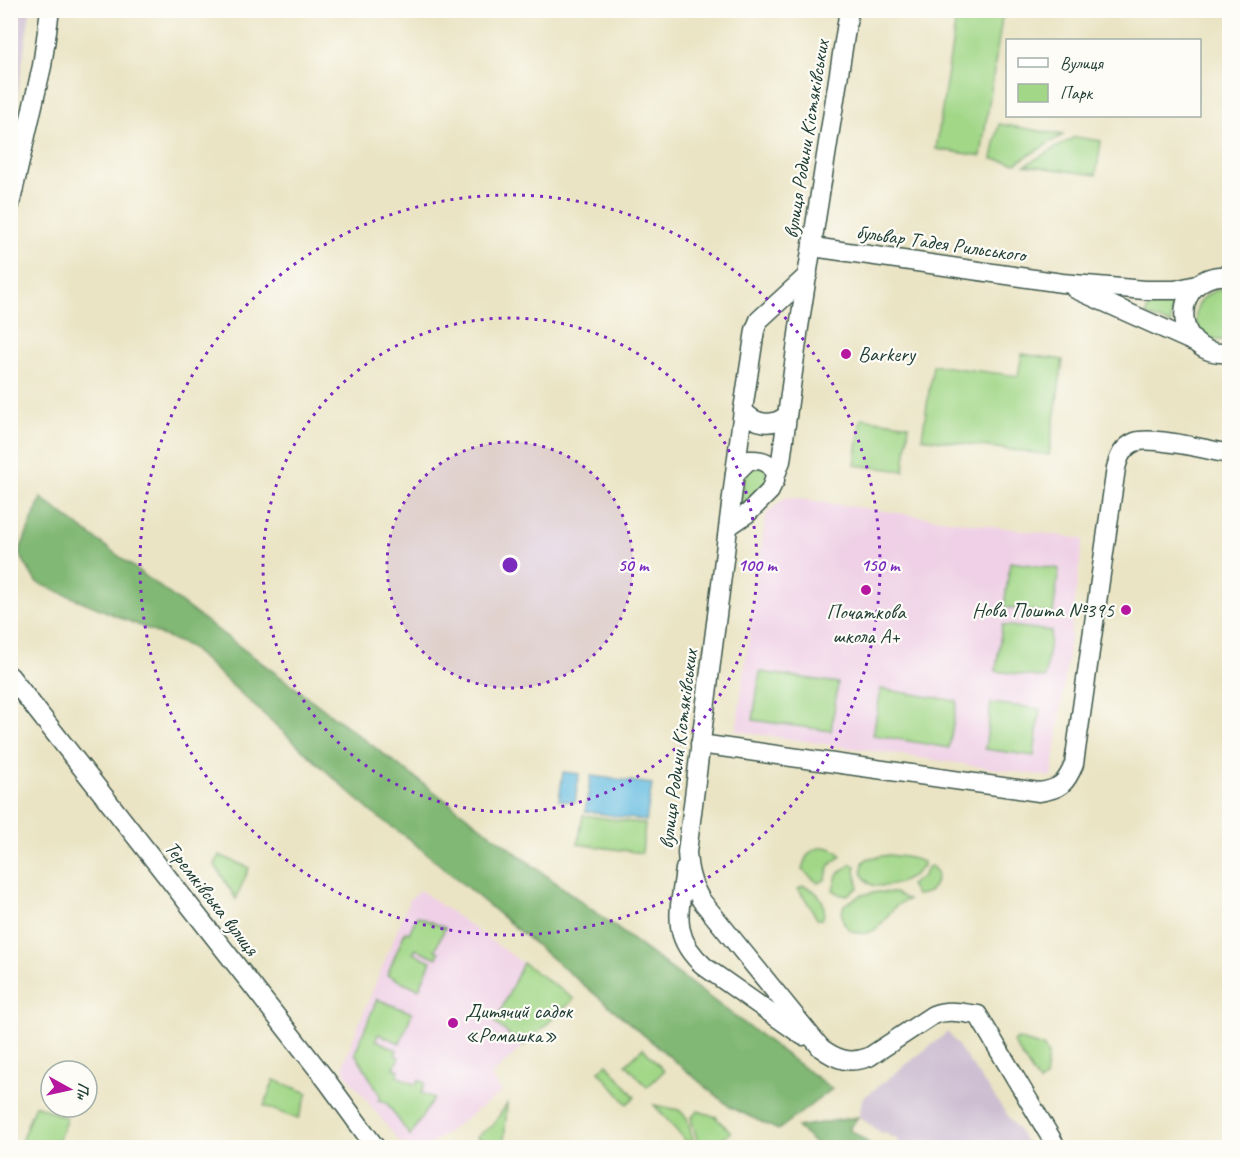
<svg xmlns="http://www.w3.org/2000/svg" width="1240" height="1158" viewBox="0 0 1240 1158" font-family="Caveat,sans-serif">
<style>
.built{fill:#efd0e6}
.industrial{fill:#cdbed2}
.green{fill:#a2d788;stroke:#608a5e;stroke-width:1.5}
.forest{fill:#81b874;stroke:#507a54;stroke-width:1.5}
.water{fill:#63bbe0;stroke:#417c8a;stroke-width:1.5}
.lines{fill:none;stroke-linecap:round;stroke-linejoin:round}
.minor-casing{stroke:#3d564a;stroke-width:21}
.minor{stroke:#fff;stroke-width:18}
.ring{fill:none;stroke:#7b2cbf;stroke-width:3;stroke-dasharray:3 6}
.poi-dot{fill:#b5179e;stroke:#fdfcf7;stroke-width:2}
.labels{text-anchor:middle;stroke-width:4.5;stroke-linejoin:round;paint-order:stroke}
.street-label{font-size:21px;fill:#1f3d34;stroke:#fdfcf7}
.poi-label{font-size:21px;fill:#1f3d34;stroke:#fdfcf7;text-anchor:start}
.centre{fill:#7b2cbf;stroke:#fdfcf7;stroke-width:3}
.ring-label{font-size:18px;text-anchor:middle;font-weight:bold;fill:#7b2cbf;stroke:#fdfcf7;stroke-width:4.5;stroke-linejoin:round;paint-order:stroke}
</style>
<rect width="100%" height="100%" fill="#fdfcf7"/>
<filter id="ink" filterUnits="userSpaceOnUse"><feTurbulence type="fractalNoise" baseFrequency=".0167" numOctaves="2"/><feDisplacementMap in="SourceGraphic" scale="12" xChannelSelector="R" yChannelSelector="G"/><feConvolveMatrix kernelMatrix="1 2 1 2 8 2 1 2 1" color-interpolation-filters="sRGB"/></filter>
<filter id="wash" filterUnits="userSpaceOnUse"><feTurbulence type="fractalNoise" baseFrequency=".008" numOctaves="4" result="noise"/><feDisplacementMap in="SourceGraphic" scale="24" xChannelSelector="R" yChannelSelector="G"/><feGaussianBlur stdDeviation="1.35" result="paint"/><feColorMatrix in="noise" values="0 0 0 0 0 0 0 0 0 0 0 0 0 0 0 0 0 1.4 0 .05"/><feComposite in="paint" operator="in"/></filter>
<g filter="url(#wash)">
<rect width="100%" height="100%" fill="#eae4c4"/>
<g class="built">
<polygon points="786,497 1083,539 1052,777 736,731 766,514"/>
<polygon points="420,890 573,999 491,1076 502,1092 427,1147 410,1147 406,1143 402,1145 344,1072 344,1061 410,899"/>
</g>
<g class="industrial">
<polygon points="11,10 30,11 11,137 10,11"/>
<polygon points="948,1032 1030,1147 903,1147 897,1143 899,1141 893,1136 891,1137 884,1132 883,1134 859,1117 862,1099"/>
</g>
<g class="green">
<polygon points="957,11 1003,11 981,156 936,149"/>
<polygon points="999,124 1063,135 1016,163 992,159"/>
<polygon points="1075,137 1101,141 1096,175 1025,165"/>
<path d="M1217,290L1229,291V340C1193,345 1182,302 1217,290Z"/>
<polygon points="1150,299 1174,301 1171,313 1171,325 1146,315"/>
<polygon points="1022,354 1063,360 1049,455 922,438 933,365 1018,376"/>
<polygon points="861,418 909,425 904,471 855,465"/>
<polygon points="765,466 768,483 738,512 746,470"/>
<polygon points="1010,562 1059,569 1053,614 1004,607"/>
<polygon points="1002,625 1051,631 1045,678 996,671"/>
<polygon points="760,672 838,683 831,731 753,720"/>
<polygon points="881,689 957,701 949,748 873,735"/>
<polygon points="991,703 1040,709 1034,756 985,749"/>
<polygon points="583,815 645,824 642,853 578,844"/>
<path d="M825,847L833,849L840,854L841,856L830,865L825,880L818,883L802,870C805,856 810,848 825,847Z"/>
<polygon points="219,855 249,868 236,899 215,865"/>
<path d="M889,855C901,856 912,857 923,862V866C910,881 892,889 872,885C863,879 859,872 864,861L869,858Z"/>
<path d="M851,864L856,866C853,874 859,880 858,888L847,895H841L833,890L837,875Z"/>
<path d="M931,866L937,872C937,886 930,895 916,895L910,885L923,876L928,867Z"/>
<path d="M803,886C818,890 829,904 822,919H817L808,903L798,889Z"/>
<path d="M878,892L895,893L908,900C892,904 888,918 877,928C868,936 850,935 844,923C841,917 842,911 844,905L861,895Z"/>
<polygon points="417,916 445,928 435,950 439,952 437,958 416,949 413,953 431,961 419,989 387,975 405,932 409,933"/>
<polygon points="523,963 574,999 523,1046 495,1023"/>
<polygon points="377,999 412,1013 400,1043 378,1034 376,1040 397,1050 395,1055 399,1057 394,1068 399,1070 397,1076 416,1085 419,1080 425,1083 421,1093 434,1098 410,1136 386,1102 378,1100 381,1097 355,1053"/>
<polygon points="1017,1039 1043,1047 1048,1054 1045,1079 1039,1083 1013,1042"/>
<polygon points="643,1048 664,1071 647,1087 626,1064"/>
<polygon points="607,1064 635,1097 627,1104 599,1071"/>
<polygon points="274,1080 308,1093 298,1119 264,1106"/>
<polygon points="507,1104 504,1143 500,1147 476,1137 493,1125"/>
<polygon points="35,1105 67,1118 56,1147 19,1147"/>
<polygon points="654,1105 679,1110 687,1118 695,1147 691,1147"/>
<polygon points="698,1111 717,1117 716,1118 731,1132 713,1147 699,1147 691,1118"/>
</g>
<g class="forest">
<polygon points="41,498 832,1089 778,1130 730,1107 409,839 371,812 190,647 36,582 19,553"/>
<polygon points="858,1117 849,1129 874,1147 819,1147 797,1127"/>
</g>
<g class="water">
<polygon points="563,772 579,774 575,802 559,800"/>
<polygon points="591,776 652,784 646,821 585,811"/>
</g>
</g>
<g filter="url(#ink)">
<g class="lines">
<defs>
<g id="minor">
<polyline points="10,205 42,66 50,10"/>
<polyline points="813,247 1062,283 1145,290 1175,290 1197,285"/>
<path d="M808,275L759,320L755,330L743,410L687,852C688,870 691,883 701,900L821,1048C837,1060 850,1064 869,1057L933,1015C948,1009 962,1013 978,1015L1057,1148"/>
<path d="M1230,276C1170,270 1168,358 1230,353"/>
<polyline points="1075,289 1196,343"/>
<path d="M743,410C755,425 773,427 787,415"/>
<path d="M735,474L749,460C765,459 775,464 775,481"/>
<polyline points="729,526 748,513 770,491 781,461 799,327 849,10"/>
<polyline points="10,676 327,1081 376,1148"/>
<path d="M700,744L1039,792C1060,789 1066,784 1074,764L1116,468C1119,456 1123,447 1135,442C1153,436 1208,450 1230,454"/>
<path d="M685,869C680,911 669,936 705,967L803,1036"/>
</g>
</defs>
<use href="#minor" class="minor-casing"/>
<use href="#minor" class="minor"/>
</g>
</g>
<circle cx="510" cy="565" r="123" fill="#7b2cbf" fill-opacity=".12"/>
<g class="ring">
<circle cx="510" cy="565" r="123"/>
<circle cx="510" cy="565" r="247"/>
<circle cx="510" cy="565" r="370"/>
</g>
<g class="poi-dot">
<circle cx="846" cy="354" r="6"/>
<circle cx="866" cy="590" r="6"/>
<circle cx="1126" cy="610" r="6"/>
<circle cx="453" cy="1023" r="6"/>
</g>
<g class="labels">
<g class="street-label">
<text transform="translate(806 139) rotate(-81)" y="7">вулиця Родини Кістяківських</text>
<text transform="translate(941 243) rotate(8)" y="7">бульвар Тадея Рильського</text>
<text transform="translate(678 749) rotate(-83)" y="7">вулиця Родини Кістяківських</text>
<text transform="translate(212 898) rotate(52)" y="7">Теремківська вулиця</text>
</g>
<g class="poi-label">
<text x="858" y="361">Barkery</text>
<text x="1114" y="617" text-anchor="end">Нова Пошта №395</text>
<text x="866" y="619" text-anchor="middle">Початкова<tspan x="866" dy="24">школа А+</tspan></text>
<text x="465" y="1018">Дитячий садок<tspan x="465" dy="24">«Ромашка»</tspan></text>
</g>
</g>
<circle cx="510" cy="565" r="9" class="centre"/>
<g class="ring-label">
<text x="633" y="571">50 m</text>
<text x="757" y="571">100 m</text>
<text x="880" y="571">150 m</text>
</g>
<rect width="1240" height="1158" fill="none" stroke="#fdfcf7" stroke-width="36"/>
<rect x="1006" y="39" width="195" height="78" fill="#fdfcf7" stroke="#a4b0a9" stroke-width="1.5"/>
<rect x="1018" y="58" width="30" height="9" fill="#ffffff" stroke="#a4b0a9" stroke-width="1.5"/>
<text x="1060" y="69" font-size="18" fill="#1f3d34">Вулиця</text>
<rect x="1018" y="84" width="30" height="18" fill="#a2d788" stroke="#a4b0a9" stroke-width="1.5"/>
<text x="1060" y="99" font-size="18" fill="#1f3d34">Парк</text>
<g transform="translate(69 1089) rotate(98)"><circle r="28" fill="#fdfcf7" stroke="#a4b0a9" stroke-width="1.5"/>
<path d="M0-4.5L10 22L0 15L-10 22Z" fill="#b5179e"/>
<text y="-9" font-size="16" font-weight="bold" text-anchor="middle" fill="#1f3d34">Пн</text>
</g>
</svg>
